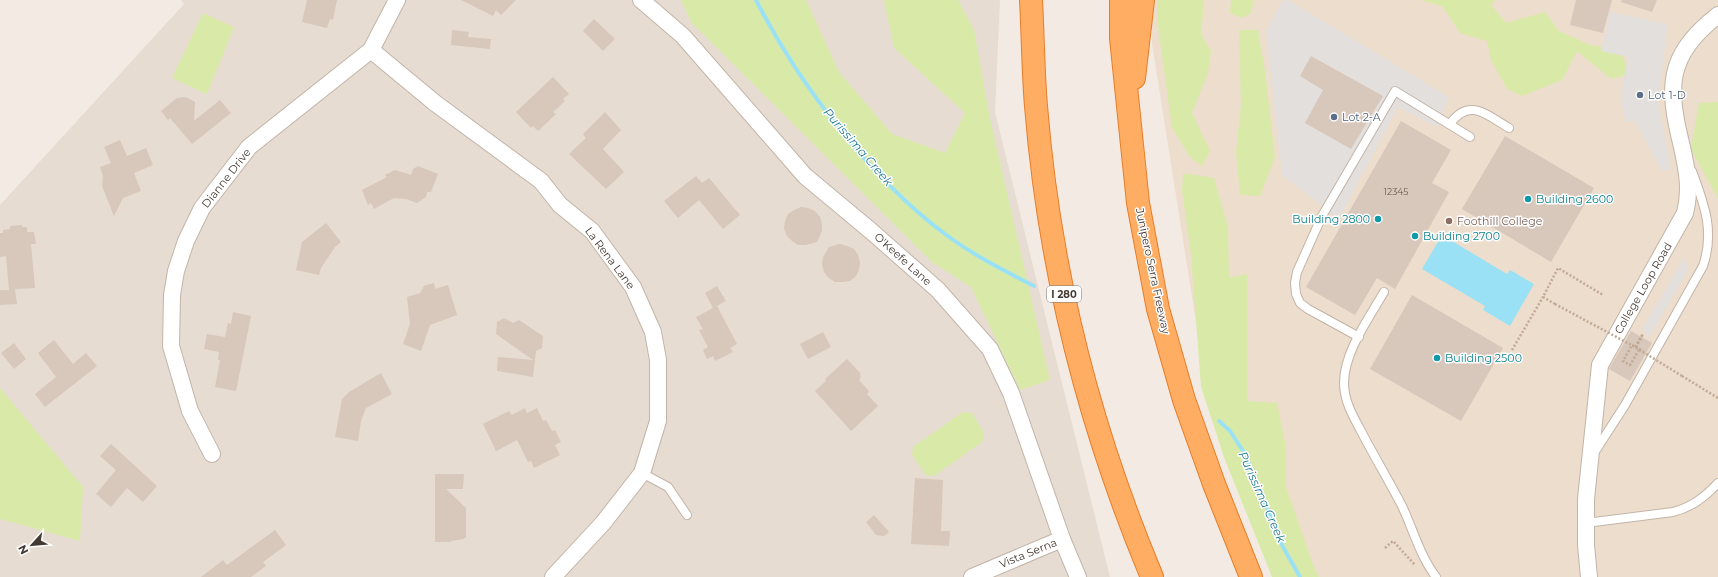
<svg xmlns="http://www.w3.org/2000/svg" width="1718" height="577" viewBox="0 0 1718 577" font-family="Montserrat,sans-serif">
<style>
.residential{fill:#e7dcd1}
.education{fill:#edddcc}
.green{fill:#d9eaa8}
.parking{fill:#e3dfdc}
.water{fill:#9ae1f5}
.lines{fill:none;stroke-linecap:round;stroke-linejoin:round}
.stream{stroke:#9ae1f5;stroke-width:4}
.building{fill:#d8c7bb}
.lane-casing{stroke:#c2b4a8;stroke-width:10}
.street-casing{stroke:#c2b4a8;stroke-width:18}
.highway-casing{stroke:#e77d29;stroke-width:24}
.path{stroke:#c1a995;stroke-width:2.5;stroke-dasharray:2 2;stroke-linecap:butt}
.lane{stroke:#fff;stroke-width:8}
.street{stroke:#fff;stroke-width:16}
.highway{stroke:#ffad62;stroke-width:22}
.path-bridge{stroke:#c1a995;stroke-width:2.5;stroke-dasharray:2 2;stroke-linecap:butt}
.service-dot{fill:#5c6f8a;stroke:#fff;stroke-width:1.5}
.culture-dot{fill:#0f9aa8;stroke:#fff;stroke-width:1.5}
.education-dot{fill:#8d6e63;stroke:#fff;stroke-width:1.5}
.labels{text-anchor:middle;stroke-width:3;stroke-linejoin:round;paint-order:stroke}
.number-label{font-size:9px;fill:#6a5d55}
.shield{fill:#fff;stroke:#7d7570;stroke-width:1}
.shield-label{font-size:10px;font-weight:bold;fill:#453a33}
.service-label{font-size:11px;fill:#4e5e75;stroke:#fff;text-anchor:start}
.street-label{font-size:11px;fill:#453a33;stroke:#fff}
.culture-label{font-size:11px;fill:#0d838f;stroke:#fff;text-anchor:start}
.education-label{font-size:11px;fill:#785e54;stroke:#fff;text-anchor:start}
.water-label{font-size:12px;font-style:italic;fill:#227b96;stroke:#fff}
</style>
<rect width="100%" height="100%" fill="#f3ebe3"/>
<polygon class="residential" points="181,0 1000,0 995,112 1110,577 0,577 0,205 184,4"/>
<polygon class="education" points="1152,0 1718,0 1718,577 1279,577 1208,398 1152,44"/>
<g class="green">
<polygon points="681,0 806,0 839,72 892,134 945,153 965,113 894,48 884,0 958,0 974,30 990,119 1050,380 1020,390 971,287 932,262 691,22"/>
<polygon points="1158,0 1204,0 1201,35 1211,51 1208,73 1192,113 1210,151 1202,166 1190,157 1172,128 1157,19"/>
<polygon points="1231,0 1254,0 1251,13 1242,18 1230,13"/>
<polygon points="1420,0 1495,0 1491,5 1506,23 1545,12 1559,31 1590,45 1620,49 1630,74 1611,79 1577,51 1562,80 1522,96 1507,89 1491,60 1487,41 1460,33 1442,6"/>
<polygon points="203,13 234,27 207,94 172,78"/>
<polygon points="1239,30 1258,30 1265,71 1275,157 1260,196 1240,195 1236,152 1241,105"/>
<polygon points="1718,102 1718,199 1691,149 1699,103"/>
<polygon points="1183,173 1214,178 1228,227 1229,278 1247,274 1247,401 1277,403 1285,442 1286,487 1315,570 1319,577 1272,577 1225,460 1201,387 1191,254 1182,191"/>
<polygon points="0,388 83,487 80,541 0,519"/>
<polygon points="963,412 972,413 984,433 982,442 934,476 926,475 912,455 913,447"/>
</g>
<g class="parking">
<polygon points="1283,0 1288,0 1449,97 1437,127 1398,107 1339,219 1282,175 1266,31"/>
<polygon points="1610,12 1668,24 1658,101 1671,169 1662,171 1635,121 1626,122 1622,106 1622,90 1628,57 1601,51"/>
<polygon points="1684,257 1688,270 1649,337 1645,335 1646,332 1642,330"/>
</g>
<polygon class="water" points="1442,235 1507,274 1510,270 1534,284 1510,326 1483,310 1485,306 1422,269"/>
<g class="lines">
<g class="stream">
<path d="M756,0C798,83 871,179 945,234C973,255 1003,270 1034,286"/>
<polyline points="1219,421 1230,431 1245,454 1283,547 1300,577"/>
</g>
</g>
<g class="building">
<polygon points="307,0 337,0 333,20 330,19 327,28 302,22"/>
<polygon points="461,0 516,0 501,15 496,10 493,16"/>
<polygon points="1576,0 1612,0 1603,33 1570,25"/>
<polygon points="1622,0 1657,0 1652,12 1621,2"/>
<polygon points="594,19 615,39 603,51 583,31"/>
<polygon points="452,30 469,32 468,37 491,39 490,49 451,45"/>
<polygon points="1311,56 1383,96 1351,149 1305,123 1323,90 1300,76"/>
<polygon points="553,77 569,94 563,99 565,101 553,112 556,114 538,131 533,126 531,128 516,112"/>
<polygon points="186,97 195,102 194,121 220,100 231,113 192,144 170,118 168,120 161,111 177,98"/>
<polygon points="605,112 621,130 603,149 624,172 606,189 569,154 586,138 583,134"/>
<polygon points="1401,121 1451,150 1432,183 1449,192 1395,289 1377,278 1355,315 1306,287"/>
<polygon points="1505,136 1594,188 1551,262 1462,209"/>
<polygon points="120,140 127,156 146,148 153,165 134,173 141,191 123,198 114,216 102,186 103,176 100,167 111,163 104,147"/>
<polygon points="418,166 438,174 431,192 427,192 426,197 417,203 406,199 394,198 374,209 371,203 368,205 362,190 387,177 385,175 395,170 411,175 413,169"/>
<polygon points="696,176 702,183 709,178 740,215 723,229 699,200 678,218 664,201"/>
<polygon points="801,207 808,208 815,211 820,217 822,224 822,231 817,242 806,245 798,245 792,241 787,236 784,229 785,221 788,214 794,210"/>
<polygon points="326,223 341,242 335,247 321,268 319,275 296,270 302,242"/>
<polygon points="22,225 22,227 27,227 27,232 34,232 36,244 31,244 35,288 15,289 17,304 0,305 0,290 9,290 6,256 0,257 0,233 3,233 3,230 10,229 10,226"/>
<polygon points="840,244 847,246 854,249 858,255 860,262 859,270 856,276 850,281 843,282 835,282 829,278 824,272 822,265 823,257 829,247"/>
<polygon points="434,283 435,289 448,285 457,315 430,325 421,351 403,344 410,324 407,297 420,293 424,286"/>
<polygon points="717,286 726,301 713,308 705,293"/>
<polygon points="1412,295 1503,348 1461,421 1370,369"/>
<polygon points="717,306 737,344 730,348 733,352 715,361 713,356 707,359 703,350 708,347 699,330 703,329 696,317"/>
<polygon points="233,312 251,316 236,391 215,387 220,360 218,360 219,352 204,349 207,334 225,337 228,323 231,324"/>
<polygon points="504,318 513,323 519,320 543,336 542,348 536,351 533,377 497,371 498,357 533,360 496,334 497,322"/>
<polygon points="1631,331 1652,343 1630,381 1609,369"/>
<polygon points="823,332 831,347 808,359 800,344"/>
<polygon points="54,340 73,364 86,353 97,366 45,407 35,394 56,377 38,353"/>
<polygon points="14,343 26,359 14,369 1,353"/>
<polygon points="847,359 861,374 860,375 861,377 859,380 869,391 867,394 878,406 851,431 815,391 826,381 825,379"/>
<polygon points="381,373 392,394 366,408 361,421 358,441 335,437 342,399 349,392"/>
<polygon points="525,408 527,413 537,408 543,421 546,420 552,431 555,430 561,442 555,445 560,455 534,468 531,461 528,462 517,440 496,451 483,424 509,411 512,415"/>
<polygon points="111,444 157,486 143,502 127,488 111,507 96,494 116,470 100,456"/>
<polygon points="435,474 464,474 463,489 446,489 466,508 466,538 464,538 464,539 451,541 451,542 435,542"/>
<polygon points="915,478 943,480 941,531 950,531 949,546 911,544"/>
<polygon points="874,515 889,532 884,536 876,535 866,522"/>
<polygon points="275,530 286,545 263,562 266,566 251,577 201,577 223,560 227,565"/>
</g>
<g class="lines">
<defs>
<g id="lane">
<path d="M1450,124C1469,97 1487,115 1509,128"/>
<path d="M1384,292C1369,318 1344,352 1344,383C1344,401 1353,416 1361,431C1374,456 1389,481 1402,506C1413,529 1420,556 1436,577"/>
<polyline points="1359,337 1308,309 1300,303 1296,294 1295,283 1297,272 1322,216 1395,91 1470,137"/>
<path d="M1594,453L1625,405L1703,266C1715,231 1704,204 1692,171"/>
<polyline points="642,473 668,487 687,515"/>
<path d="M1586,523L1673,512C1692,507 1705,497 1718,483"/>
</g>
<g id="street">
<polyline points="641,0 683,36 805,176 871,231 938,290 990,349 1011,393 1062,539 1078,577"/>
<polyline points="371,50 435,103 541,181 560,205 592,231 633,287 653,332 658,360 658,421 642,473 603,523 553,577"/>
<polyline points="212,454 190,411 171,346 172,295 176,271 186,241 202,208 249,147 371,50 397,0"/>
<polyline points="972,577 1062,539"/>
<path d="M1589,577L1586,545V499L1600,365L1685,213C1691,190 1687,170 1682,147C1667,87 1666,56 1718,15"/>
</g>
<g id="highway">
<path d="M1031,0C1033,35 1033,71 1036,106C1049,268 1089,427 1152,577"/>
<polyline points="1121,0 1121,38 1138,203 1158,309 1184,400 1214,484 1251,577"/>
<polyline points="1134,78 1143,0"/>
</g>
</defs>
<use href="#lane" class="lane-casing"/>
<use href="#street" class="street-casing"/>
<use href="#highway" class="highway-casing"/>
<g class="path">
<polyline points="1555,304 1543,297 1558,268 1603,295"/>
<polyline points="1636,347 1643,334"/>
<polyline points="1512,350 1543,297"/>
<polyline points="1639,350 1630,365 1623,361 1632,345 1643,351"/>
<polyline points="1682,376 1718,398"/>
<polyline points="1385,548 1393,541 1415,565"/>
</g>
<use href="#lane" class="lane"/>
<use href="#street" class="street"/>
<use href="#highway" class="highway"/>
<g class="path-bridge">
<polyline points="1555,304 1635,347 1682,376"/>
<polyline points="1635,347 1643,334"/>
</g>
</g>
<g class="service-dot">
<circle cx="1640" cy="95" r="4"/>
<circle cx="1334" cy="117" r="4"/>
</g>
<g class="culture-dot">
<circle cx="1528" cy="199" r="4"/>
<circle cx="1378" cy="219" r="4"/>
<circle cx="1415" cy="236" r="4"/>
<circle cx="1437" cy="358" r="4"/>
</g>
<circle class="education-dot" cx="1449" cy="221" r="4"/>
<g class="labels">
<g class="number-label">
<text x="1396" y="195">12345</text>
</g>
<rect class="shield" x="1047" y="286" width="34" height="16" rx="3"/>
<g class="shield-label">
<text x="1064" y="298">I 280</text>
</g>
<g class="service-label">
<text x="1648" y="99">Lot 1-D</text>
<text x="1342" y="121">Lot 2-A</text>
</g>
<g class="street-label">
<text transform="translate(226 178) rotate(-52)" y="4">Dianne Drive</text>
<text transform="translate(610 258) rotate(53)" y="4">La Rena Lane</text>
<text transform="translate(903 259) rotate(42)" y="4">O'Keefe Lane</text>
<text transform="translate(1153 271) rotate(78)" y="4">Junipero Serra Freeway</text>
<text transform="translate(1643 288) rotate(-60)" y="4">College Loop Road</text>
<text transform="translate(1028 553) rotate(-22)" y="4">Vista Serna</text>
</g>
<g class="culture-label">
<text x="1536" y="203">Building 2600</text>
<text x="1370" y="223" text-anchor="end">Building 2800</text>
<text x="1423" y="240">Building 2700</text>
<text x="1445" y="362">Building 2500</text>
</g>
<g class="education-label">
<text x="1457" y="225">Foothill College</text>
</g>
<g class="water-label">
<text transform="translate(858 147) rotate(49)" y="4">Purissima Creek</text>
<text transform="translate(1262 497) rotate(66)" y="4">Purissima Creek</text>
</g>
</g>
<g transform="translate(32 545) rotate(243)" stroke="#ffffff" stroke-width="3" paint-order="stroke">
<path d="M0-3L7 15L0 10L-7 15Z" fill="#453a33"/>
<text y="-6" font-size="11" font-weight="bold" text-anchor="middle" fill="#453a33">N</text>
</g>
</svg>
